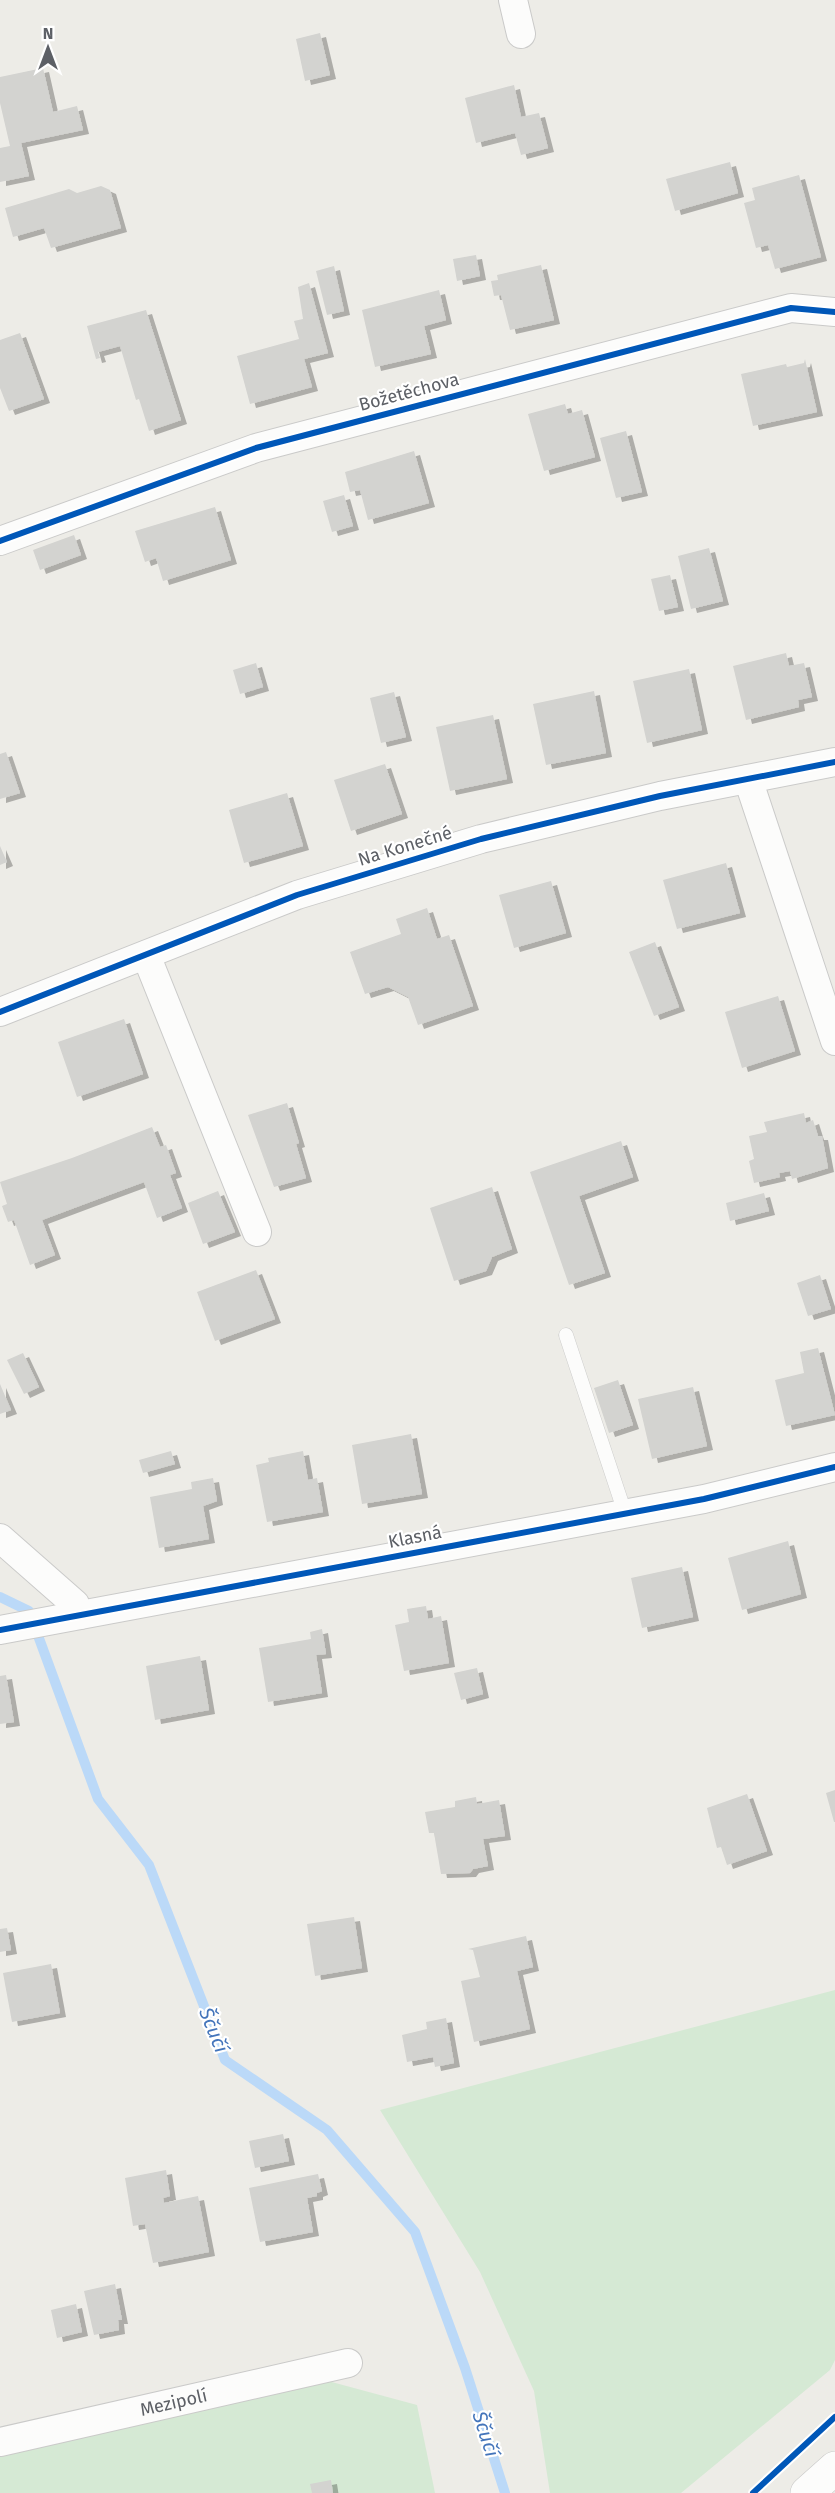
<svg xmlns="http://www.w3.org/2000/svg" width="835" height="2493" viewBox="0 0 835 2493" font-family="'Fira Sans',sans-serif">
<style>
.green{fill:#d5e9d4}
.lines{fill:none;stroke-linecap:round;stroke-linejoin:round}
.stream{stroke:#bbd9f8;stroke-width:10}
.building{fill:#d3d3d0;filter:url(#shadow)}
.service-casing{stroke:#cacac9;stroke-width:15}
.minor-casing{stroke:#cacac9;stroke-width:30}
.secondary-casing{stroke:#c9c9c8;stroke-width:34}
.service{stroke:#fcfcfb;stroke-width:14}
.minor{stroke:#fcfcfb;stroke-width:28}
.secondary{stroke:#fcfcfb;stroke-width:33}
.cycleway-casing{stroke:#fff;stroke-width:10}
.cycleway{stroke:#0057b8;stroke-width:6}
.labels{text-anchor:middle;stroke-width:4.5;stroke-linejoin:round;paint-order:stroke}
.street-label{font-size:18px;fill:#5d6066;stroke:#fff}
.water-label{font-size:20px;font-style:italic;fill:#4475bb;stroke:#fff}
</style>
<defs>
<filter id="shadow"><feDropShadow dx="6" dy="4" stdDeviation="0" flood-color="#0004"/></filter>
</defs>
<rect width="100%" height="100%" fill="#edece7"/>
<g class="green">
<polygon points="835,1990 835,2360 830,2370 681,2493 550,2493 534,2391 480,2272 380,2110"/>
<polygon points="328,2381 417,2405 435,2493 0,2493 0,2455"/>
</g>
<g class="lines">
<polyline class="stream" points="0,1597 29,1611 98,1799 149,1865 225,2060 327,2130 415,2232 465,2368 505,2493"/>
</g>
<g class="building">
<polygon points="320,33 330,75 305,81 296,39"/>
<polygon points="43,68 53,112 77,106 83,130 21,143 29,176 0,182 0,148 10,146 0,103 0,77"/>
<polygon points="514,85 521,117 539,113 548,148 521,155 515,133 476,143 465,98"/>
<polygon points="730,162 738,193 675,211 666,179"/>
<polygon points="799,175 821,257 775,269 768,245 756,248 744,203 755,200 752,188"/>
<polygon points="101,186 110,190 121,228 51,248 44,228 13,237 5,208 69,189 77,193"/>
<polygon points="476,255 480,276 457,281 453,259"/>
<polygon points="541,265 554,320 510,330 501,295 494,296 491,281 498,280 497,275"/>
<polygon points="334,266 344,311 327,315 316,271"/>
<polygon points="309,283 328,353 304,359 312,387 250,404 237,356 299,339 294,321 303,319 298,287"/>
<polygon points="439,290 446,320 424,326 431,354 375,367 362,310"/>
<polygon points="146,310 181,420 149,431 139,399 136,400 120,346 98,352 100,358 96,359 87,326"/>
<polygon points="20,333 44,399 9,411 0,388 0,340"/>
<polygon points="805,359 817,412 753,426 741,374 786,364 787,367 804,363"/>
<polygon points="565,404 568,414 582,410 595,457 544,471 528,414"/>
<polygon points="626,431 642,492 616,498 600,438"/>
<polygon points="414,451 429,503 368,520 360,490 350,492 345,472"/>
<polygon points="344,495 353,526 332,532 323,501"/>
<polygon points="215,507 231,560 163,581 156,558 145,562 135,531"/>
<polygon points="74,535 81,555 40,570 33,550"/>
<polygon points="709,548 723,601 691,609 678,556"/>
<polygon points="670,575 678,607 659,611 651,579"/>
<polygon points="786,653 789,666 804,663 812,697 798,700 799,707 746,720 733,666"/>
<polygon points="256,663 263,687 240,694 233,670"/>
<polygon points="689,669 702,730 647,743 633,681"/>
<polygon points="594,691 606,753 546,765 533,704"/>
<polygon points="394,692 406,737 381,743 370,698"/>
<polygon points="493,715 507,779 450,791 436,727"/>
<polygon points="6,752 20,793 0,799 0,754"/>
<polygon points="385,764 402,814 351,831 334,780"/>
<polygon points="287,793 303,846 244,863 229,810"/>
<polygon points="0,846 7,862 0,865"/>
<polygon points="726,863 740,913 677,929 663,880"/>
<polygon points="551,881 566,933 514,948 499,895"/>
<polygon points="427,908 437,939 449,935 473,1006 418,1025 408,997 388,987 365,994 350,952 401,934 396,919"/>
<polygon points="655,942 679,1007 654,1016 629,952"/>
<polygon points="778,996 795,1051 742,1068 725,1012"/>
<polygon points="124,1019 143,1074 77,1097 58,1042"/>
<polygon points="287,1103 299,1143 296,1144 306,1178 274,1187 248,1115"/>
<polygon points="804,1113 806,1123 813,1120 818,1136 822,1136 828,1168 792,1179 790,1171 779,1173 780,1177 754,1183 749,1161 754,1159 749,1136 767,1132 764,1122"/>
<polygon points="152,1127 160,1147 166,1145 176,1173 170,1175 182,1208 157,1218 144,1182 90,1202 42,1220 55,1255 30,1265 14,1220 8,1222 2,1206 7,1204 0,1182 72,1158"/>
<polygon points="621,1141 633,1177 579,1196 605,1273 569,1285 530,1172"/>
<polygon points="492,1187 512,1249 492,1257 486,1271 454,1281 430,1208"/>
<polygon points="218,1191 235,1232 203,1244 188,1203"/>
<polygon points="764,1193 769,1211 730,1221 726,1203"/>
<polygon points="256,1270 275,1319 215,1341 197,1292"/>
<polygon points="820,1275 831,1309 808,1316 797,1283"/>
<polygon points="818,1348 835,1415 786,1426 775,1380 804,1373 800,1352"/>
<polygon points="23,1353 39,1387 24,1394 7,1360"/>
<polygon points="618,1380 633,1425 609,1433 594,1388"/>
<polygon points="0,1384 11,1410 0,1414"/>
<polygon points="693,1387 707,1446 652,1459 638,1399"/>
<polygon points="411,1434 422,1494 362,1504 352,1445"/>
<polygon points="171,1451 175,1464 143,1473 139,1460"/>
<polygon points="303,1451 308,1480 317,1478 323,1512 267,1522 256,1465 269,1462 268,1458"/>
<polygon points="213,1478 217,1501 203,1506 209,1539 159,1548 150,1497 192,1489 191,1482"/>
<polygon points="788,1541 801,1594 742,1610 728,1558"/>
<polygon points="682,1567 693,1617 642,1628 631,1578"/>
<polygon points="426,1606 428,1619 441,1616 449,1663 404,1671 395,1625 409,1622 407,1609"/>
<polygon points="322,1629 326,1654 316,1655 322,1693 268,1702 259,1648 311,1639 310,1632"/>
<polygon points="200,1656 209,1710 155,1720 146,1666"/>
<polygon points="477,1668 483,1694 461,1700 454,1673"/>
<polygon points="6,1675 14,1722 0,1724 0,1676"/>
<polygon points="835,1790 835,1822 834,1822 826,1793"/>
<polygon points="747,1794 767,1851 727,1865 721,1847 717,1848 707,1808"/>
<polygon points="476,1797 477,1804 499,1800 505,1836 483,1839 488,1866 473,1869 470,1873 441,1874 434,1833 429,1833 425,1812 455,1807 455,1801"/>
<polygon points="354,1917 362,1968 315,1976 307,1924"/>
<polygon points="7,1928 11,1950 0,1952 0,1929"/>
<polygon points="526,1936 533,1967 517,1971 530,2029 474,2042 461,1981 480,1977 473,1950 468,1949"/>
<polygon points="51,1964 60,2013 12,2022 3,1973"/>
<polygon points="446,2018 454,2063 435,2067 433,2057 407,2062 402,2035 427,2029 426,2022"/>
<polygon points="283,2134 289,2161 255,2168 249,2141"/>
<polygon points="166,2170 170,2196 163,2198 164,2203 198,2196 209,2252 153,2263 145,2224 133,2226 125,2178"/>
<polygon points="318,2174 322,2191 317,2193 317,2196 307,2198 313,2232 260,2242 249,2188"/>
<polygon points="115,2284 122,2320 118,2320 119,2330 94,2335 84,2291"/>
<polygon points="76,2304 82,2332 57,2338 51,2310"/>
<polygon points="331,2480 333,2493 312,2493 310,2484"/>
</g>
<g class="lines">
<defs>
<polyline id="service" points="566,1335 625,1513"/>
<g id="minor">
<polyline points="513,0 521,34"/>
<polyline points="0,541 256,448 791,308 835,312"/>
<polyline points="748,779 835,1041"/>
<polyline points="146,955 257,1232"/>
<polyline points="0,1012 297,895 481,839 660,796 835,762"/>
<polyline points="0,1538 75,1604 80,1615"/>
<polyline points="0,1630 704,1499 835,1467"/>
<path id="s1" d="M0,2442L348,2363"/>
</g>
<polyline id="secondary" points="807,2493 835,2468"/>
</defs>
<use href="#service" class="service-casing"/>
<use href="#minor" class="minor-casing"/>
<use href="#secondary" class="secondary-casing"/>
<use href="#service" class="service"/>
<use href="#minor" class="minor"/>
<use href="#secondary" class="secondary"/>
<defs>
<g id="cycleway">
<polyline points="0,541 256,448 791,308 835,312"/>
<polyline points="0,1012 297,895 481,839 660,796 835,762"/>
<polyline points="0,1630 704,1499 835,1467"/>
<polyline points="753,2493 835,2417"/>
</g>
</defs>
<use href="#cycleway" class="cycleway-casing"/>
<use href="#cycleway" class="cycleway"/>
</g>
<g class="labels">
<g class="street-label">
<text transform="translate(409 392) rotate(-15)" y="6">Božetěchova</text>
<text transform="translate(405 846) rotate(-17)" y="6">Na Konečné</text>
<text transform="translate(415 1537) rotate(-11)" y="6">Klasná</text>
<text dy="6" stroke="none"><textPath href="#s1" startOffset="178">Mezipolí</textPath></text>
</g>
<g class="water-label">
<text transform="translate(214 2030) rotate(68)" y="7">Ščučí</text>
<text transform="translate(486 2434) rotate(72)" y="7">Ščučí</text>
</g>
</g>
<g transform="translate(48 48)" stroke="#ffffff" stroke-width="4.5" paint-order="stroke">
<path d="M0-4.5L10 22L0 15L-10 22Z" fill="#5d6066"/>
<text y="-9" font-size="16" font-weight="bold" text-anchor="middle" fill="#5d6066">N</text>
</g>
</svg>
